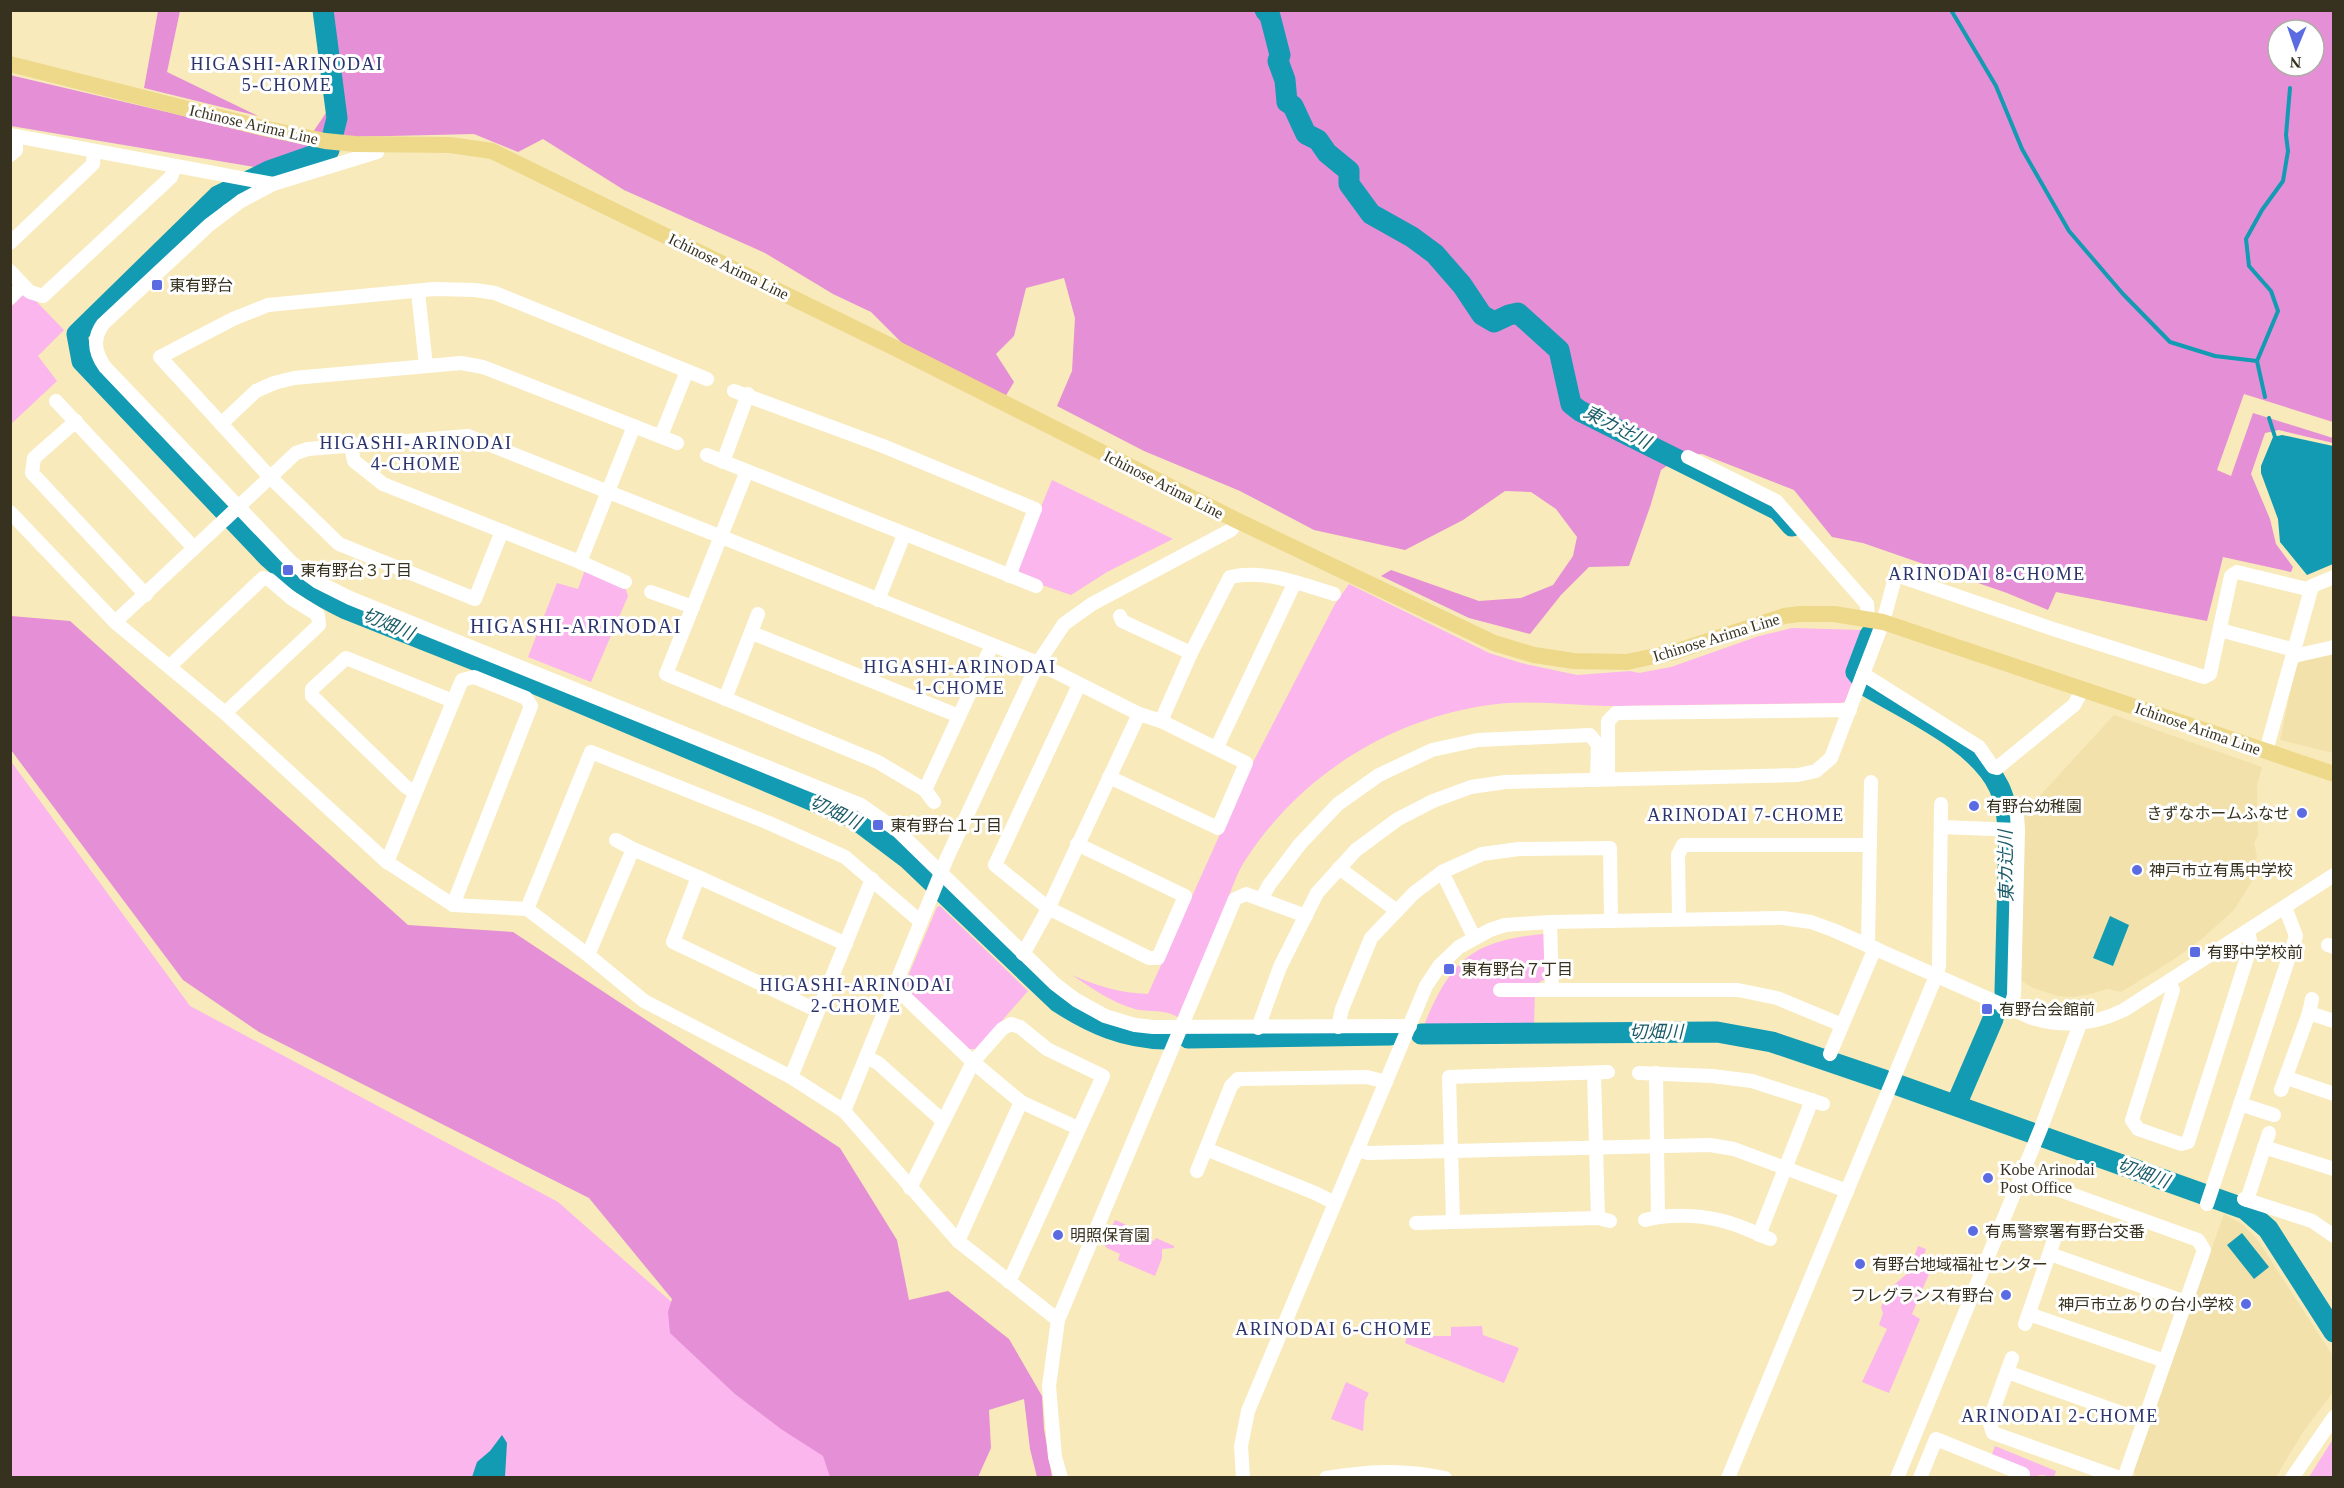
<svg xmlns="http://www.w3.org/2000/svg" width="2344" height="1488" viewBox="0 0 2344 1488" font-family="'Times New Roman','Noto Sans JP',serif">
<style>
.built{fill:#f2e1ab}
.green{fill:#fab6ed}
.forest{fill:#e48fd6;fill-rule:evenodd}
.water{fill:#129bb2}
.lines{fill:none;stroke-linecap:round;stroke-linejoin:round}
.stream{stroke:#129bb2;stroke-width:4}
.river{stroke:#129bb2;stroke-width:21}
.minor{stroke:#fff;stroke-width:14}
.major{stroke:#eed98b;stroke-width:16}
.poi-dot{fill:#5b6ce3;stroke:#fff;stroke-width:2}
.labels{text-anchor:middle;stroke-width:6;stroke-linejoin:round;paint-order:stroke}
.street-label{font-size:16px;fill:#37321f;stroke:#fff}
.poi-label{font-size:16px;fill:#37321f;stroke:#fff;text-anchor:start}
.neighbourhood-label{font-size:18px;letter-spacing:1.5px;fill:#2a336d;stroke:#fff}
.water-label{font-size:18px;font-style:italic;fill:#195a67;stroke:#fff}
.quarter-label{font-size:20px;letter-spacing:1.5px;fill:#2a336d;stroke:#fff}
</style>
<rect width="100%" height="100%" fill="#f8eabb"/>
<g class="built">
<polygon points="2333,653 2333,753 2280,740 2296,665 2302,660"/>
<polygon points="2114,715 2262,767 2257,785 2258,835 2254,843 2257,856 2251,883 2234,910 2203,938 2173,960 2121,992 2107,989 2091,994 2073,997 2058,996 2033,988 2020,980 2022,815"/>
<polygon points="2224,1214 2242,1224 2257,1239 2333,1356 2333,1392 2303,1432 2276,1477 2136,1477 2133,1469"/>
</g>
<g class="green">
<polygon points="21,296 32,297 64,330 38,356 57,381 11,424 11,307"/>
<polygon points="1052,480 1173,539 1107,572 1071,595 1022,578 1017,566"/>
<polygon points="585,570 624,584 628,596 591,682 528,657 557,583 578,589"/>
<path d="M1349,584L1489,653L1521,663L1577,675L1630,671L1639,673L1671,667L1759,636L1792,628L1861,630L1871,633L1845,702L1840,703C1766,704 1692,705 1618,706C1573,706 1526,698 1482,706C1385,722 1300,777 1246,859C1235,875 1230,896 1222,913C1208,948 1194,983 1180,1019C1167,1008 1150,1013 1135,1009C1112,1003 1092,988 1072,975C1097,986 1120,993 1148,994L1248,772L1335,604Z"/>
<polygon points="10,760 190,1006 558,1202 835,1446 844,1477 11,1477"/>
<polygon points="940,906 1028,991 977,1049 967,1049 910,995 906,981 937,907"/>
<path d="M1544,934L1545,979L1535,985L1534,1029L1422,1030C1450,963 1468,941 1544,934Z"/>
<polygon points="1115,1220 1152,1236 1151,1240 1154,1241 1156,1238 1174,1246 1174,1248 1162,1249 1162,1258 1155,1276 1118,1260 1120,1254 1107,1248 1104,1244"/>
<polygon points="1918,1246 1926,1249 1923,1258 1934,1262 1912,1314 1920,1319 1889,1393 1862,1382 1887,1329 1879,1325 1883,1313 1881,1307 1888,1290 1909,1272"/>
<polygon points="1482,1326 1483,1335 1519,1348 1504,1383 1405,1343 1407,1336 1451,1336 1451,1327"/>
<polygon points="1346,1382 1369,1393 1365,1401 1363,1431 1331,1419"/>
<polygon points="2333,1439 2333,1477 2309,1477"/>
<polygon points="1995,1446 2056,1471 2054,1477 2042,1475 2030,1477 2028,1471 1991,1457"/>
</g>
<g class="forest">
<polygon points="158,11 180,11 167,72 258,116 144,88"/>
<path d="M321,11H2333V422L2244,394L2217,470L2231,476L2253,413L2333,438V443L2279,430L2265,433L2251,474L2270,519L2276,544L2293,567L2291,572L2223,557L2207,621L2056,592L2048,610L2007,593L1863,543L1832,537L1794,490L1702,454L1682,455L1661,470L1650,507L1629,566L1589,567L1561,595L1530,634L1469,618L1381,576L1391,570L1479,601L1521,598L1553,585L1573,556L1577,537L1556,509L1531,492L1505,491L1463,520L1405,550L1314,530L1240,491L1144,451L1057,406L1072,371L1075,318L1064,278L1026,288L1014,336L996,354L1014,382L1005,397L902,343L871,312L833,294L765,253L624,190L543,139L518,152L474,134L348,137L313,132L328,110ZM2278,30H2314V66H2278Z"/>
<polygon points="10,75 324,149 261,168 11,126"/>
<polygon points="11,616 70,621 408,925 513,932 840,1148 897,1240 909,1300 948,1291 1009,1339 1042,1396 1044,1429 1052,1477 1037,1477 1030,1449 1024,1399 989,1410 991,1448 978,1477 830,1477 823,1456 781,1429 735,1394 670,1333 668,1312 672,1299 589,1198 259,1032 183,980 11,750"/>
</g>
<g class="water">
<polygon points="2282,435 2333,446 2333,564 2307,575 2280,542 2278,519 2261,473 2261,466 2273,437"/>
<polygon points="2110,916 2129,925 2113,966 2093,958"/>
<polygon points="2242,1233 2269,1267 2254,1279 2227,1245"/>
<polygon points="502,1435 507,1443 505,1477 472,1477 477,1462 490,1451"/>
</g>
<g class="lines">
<g class="stream">
<polyline points="1951,10 1996,86 2022,149 2069,231 2123,294 2170,342 2215,356 2257,361"/>
<polyline points="2265,397 2257,361 2278,311 2271,291 2249,266 2246,239 2262,210 2283,181 2288,151 2286,135 2290,88"/>
<polyline points="2269,418 2275,437"/>
</g>
<g class="river">
<path d="M323,10L337,118L329,150L269,171L218,196L77,334L82,361L268,557C292,579 317,595 346,609L533,683L854,818L907,858L1058,1002C1092,1024 1124,1038 1165,1039"/>
<polyline points="1265,10 1270,16 1280,55 1278,61 1285,80 1287,102 1293,106 1306,134 1318,140 1327,153 1349,171 1349,184 1371,214 1412,237 1435,254 1462,285 1482,315 1494,322 1509,315 1518,313 1559,350 1571,404 1580,411 1778,510 1792,526"/>
<path d="M1870,635L1856,672L1868,687C1910,712 1978,742 1999,787C2007,803 2007,821 2009,838L2005,992"/>
<polyline points="1421,1034 1717,1032 1772,1042 1884,1080"/>
<polyline points="1188,1038 1390,1035"/>
<polyline points="1898,1085 2245,1209 2268,1229 2334,1332"/>
<polyline points="1956,1105 1993,1019"/>
</g>
<g class="minor">
<polyline points="10,135 273,184"/>
<path d="M379,145L377,152L273,184L241,201L209,225L103,324C92,339 95,353 105,367L292,563L318,582L350,598L861,805L898,831L1055,984L1076,1000L1105,1016L1135,1025L1153,1027L1410,1026"/>
<polyline points="10,155 16,150 16,136"/>
<polyline points="10,243 93,164 94,151"/>
<polyline points="10,271 23,285 10,298"/>
<polyline points="23,285 30,292 43,296 171,177 175,166"/>
<polyline points="418,292 426,366"/>
<polyline points="734,391 883,446 1035,509 1009,576"/>
<polyline points="56,401 194,548"/>
<polyline points="76,421 34,458 32,473 146,595"/>
<polyline points="221,424 256,391 274,383 294,378 461,363 483,367 677,443"/>
<polyline points="661,436 687,371"/>
<polyline points="351,446 354,461 383,484 580,562 625,582"/>
<polyline points="707,455 1036,586"/>
<polyline points="1688,457 1776,501 1867,604 1868,619"/>
<polyline points="723,462 748,394"/>
<polyline points="747,471 666,674 878,762 925,790 934,802"/>
<polyline points="10,512 115,622 225,713 387,862 453,905 527,909 588,955 644,1001 791,1077 844,1111 958,1241 1058,1320"/>
<polyline points="502,531 475,599 339,544 269,476 160,357 233,319 268,305 434,289 475,290 495,293 707,379"/>
<polyline points="580,562 634,426"/>
<polyline points="651,592 693,607"/>
<polyline points="878,600 904,535"/>
<polyline points="1120,616 1122,621 1191,653"/>
<polyline points="115,622 296,453 308,449 468,436 1038,663 1139,714 1161,721 1246,763 1218,828 1109,777"/>
<polyline points="2220,630 2295,650"/>
<polyline points="752,633 959,716"/>
<polyline points="2294,656 2334,647"/>
<polyline points="170,666 263,578 270,580 291,598 318,615 319,625 225,713"/>
<polyline points="2083,689 2074,705 1997,768 1993,767 1979,747 1863,674 1883,622 1895,578 1899,576 2053,629 2204,677 2210,674 2231,576 2237,572 2311,590"/>
<polyline points="725,699 758,614"/>
<path d="M1161,721L1191,653L1230,577C1266,569 1300,584 1334,594"/>
<polyline points="1217,747 1295,582"/>
<polyline points="2266,751 2312,586 2334,577"/>
<polyline points="1608,779 1608,721 1616,713 1850,710"/>
<polyline points="925,790 992,645"/>
<polyline points="415,793 405,786 312,696 312,689 346,658 453,701"/>
<polyline points="1941,827 2018,830"/>
<polyline points="616,840 633,849"/>
<polyline points="1077,844 1185,896 1158,958 1149,958 1048,908 995,865 1079,685"/>
<polyline points="387,862 462,680 474,677 526,698 531,706 453,905"/>
<polyline points="1339,868 1397,911"/>
<polyline points="1442,872 1474,937"/>
<polyline points="1262,898 1269,885 1300,844 1338,804 1379,775 1432,750 1478,740 1590,735 1598,745 1597,780"/>
<polyline points="527,909 591,752 769,823 845,857 921,922"/>
<polyline points="1679,919 1678,855 1683,845 1870,845"/>
<polyline points="1550,922 1552,989"/>
<polyline points="1868,945 1871,782"/>
<polyline points="2328,945 2334,947"/>
<polyline points="1023,954 1047,911 1139,714"/>
<polyline points="588,955 633,849 698,877"/>
<polyline points="2169,981 2173,990 2132,1120 2138,1129 2181,1144 2188,1142 2251,945 2248,931"/>
<polyline points="1500,990 1738,990 1777,998 1842,1025"/>
<polyline points="893,991 905,997 973,1062 1021,1102 1078,1128"/>
<polyline points="2010,1009 2014,995 2018,830 2017,815"/>
<polyline points="818,1011 673,942 698,877 846,944"/>
<polyline points="2309,1013 2334,1021"/>
<polyline points="1338,1027 1342,1009 1371,938 1414,893 1442,872 1482,854 1519,849 1610,848 1611,921"/>
<polyline points="1258,1028 1280,967 1317,893 1356,850 1398,819 1433,801 1471,787 1505,782 1798,775 1816,771 1831,758 1863,674"/>
<polyline points="1830,1054 1875,948"/>
<polyline points="866,1057 878,1063 943,1121"/>
<polyline points="1594,1073 1598,1218"/>
<polyline points="1639,1073 1712,1076 1752,1081 1823,1104"/>
<polyline points="1656,1073 1658,1217"/>
<polyline points="791,1077 872,879"/>
<polyline points="2287,1078 2334,1094"/>
<polyline points="2281,1090 2309,1013 2312,999"/>
<polyline points="2240,1104 2274,1115"/>
<polyline points="844,1111 947,858 1038,663 1064,624 1092,604 1231,530 1238,521"/>
<polyline points="2264,1147 2334,1169"/>
<polyline points="1206,1149 1315,1193 1335,1203"/>
<polyline points="1357,1150 1368,1153 1710,1145 1734,1149 1847,1191"/>
<polyline points="1197,1171 1231,1086 1238,1079 1367,1077 1386,1082"/>
<polyline points="2021,1176 2198,1240 2204,1250 2124,1478"/>
<polyline points="910,1188 973,1062 1002,1029 1011,1024 1020,1027 1047,1049 1103,1076 1009,1282"/>
<polyline points="2244,1199 2312,1221 2334,1236"/>
<polyline points="2247,1200 2269,1133"/>
<polyline points="2207,1204 2296,936 2285,907"/>
<path d="M1645,1220C1670,1213 1706,1215 1730,1223C1744,1227 1757,1234 1770,1239"/>
<polyline points="1453,1222 1449,1077 1608,1072"/>
<polyline points="1416,1223 1598,1218 1610,1221"/>
<polyline points="1759,1235 1812,1100"/>
<polyline points="958,1241 1021,1102"/>
<polyline points="2050,1254 2186,1302"/>
<polyline points="2029,1314 2165,1361"/>
<polyline points="2025,1324 2054,1240"/>
<polyline points="2012,1358 1989,1421 1993,1433 2120,1478"/>
<polyline points="2007,1372 2144,1421"/>
<polyline points="1061,1478 1055,1457 1049,1386 1058,1320 1235,899 1246,894 1306,916"/>
<path d="M1243,1478L1241,1446L1248,1411L1426,986L1440,965L1459,947L1490,930L1505,925L1550,922L1783,918L1811,922L1833,930L2032,1018C2064,1028 2093,1025 2124,1010L2334,875"/>
<path d="M1326,1478C1370,1471 1401,1469 1445,1478"/>
<polyline points="1728,1478 1936,976 1939,966 1941,804"/>
<polyline points="1897,1478 2041,1128 2080,1024"/>
<polyline points="1920,1478 1936,1439 2023,1474"/>
<polyline points="2292,1478 2334,1417"/>
</g>
<polyline class="major" points="10,64 263,128 325,141 355,144 450,145 492,151 897,349 1238,521 1494,643 1534,655 1574,661 1627,662 1674,652 1784,616 1800,614 1834,614 1883,622 2334,774"/>
</g>
<g class="poi-dot">
<rect x="151" y="279" width="12" height="12" rx="3"/>
<rect x="282" y="564" width="12" height="12" rx="3"/>
<circle cx="1974" cy="806" r="6"/>
<circle cx="2302" cy="813" r="6"/>
<rect x="872" y="819" width="12" height="12" rx="3"/>
<circle cx="2137" cy="870" r="6"/>
<rect x="2189" y="946" width="12" height="12" rx="3"/>
<rect x="1443" y="963" width="12" height="12" rx="3"/>
<rect x="1981" y="1003" width="12" height="12" rx="3"/>
<circle cx="1988" cy="1178" r="6"/>
<circle cx="1973" cy="1231" r="6"/>
<circle cx="1058" cy="1235" r="6"/>
<circle cx="1860" cy="1264" r="6"/>
<circle cx="2006" cy="1295" r="6"/>
<circle cx="2246" cy="1304" r="6"/>
</g>
<g class="labels">
<g class="street-label">
<text transform="translate(254 124) rotate(13)" y="6">Ichinose Arima Line</text>
<text transform="translate(729 266) rotate(26)" y="6">Ichinose Arima Line</text>
<text transform="translate(1164 484) rotate(27)" y="6">Ichinose Arima Line</text>
<text transform="translate(1716 637) rotate(-17)" y="6">Ichinose Arima Line</text>
<text transform="translate(2198 728) rotate(19)" y="6">Ichinose Arima Line</text>
</g>
<g class="poi-label">
<text x="169" y="291">東有野台</text>
<text x="300" y="576">東有野台３丁目</text>
<text x="1986" y="812">有野台幼稚園</text>
<text x="2290" y="819" text-anchor="end">きずなホームふなせ</text>
<text x="890" y="831">東有野台１丁目</text>
<text x="2149" y="876">神戸市立有馬中学校</text>
<text x="2207" y="958">有野中学校前</text>
<text x="1461" y="975">東有野台７丁目</text>
<text x="1999" y="1015">有野台会館前</text>
<text x="2000" y="1175">Kobe Arinodai<tspan x="2000" dy="18">Post Office</tspan></text>
<text x="1985" y="1237">有馬警察署有野台交番</text>
<text x="1070" y="1241">明照保育園</text>
<text x="1872" y="1270">有野台地域福祉センター</text>
<text x="1994" y="1301" text-anchor="end">フレグランス有野台</text>
<text x="2234" y="1310" text-anchor="end">神戸市立ありの台小学校</text>
</g>
<g class="neighbourhood-label">
<text x="287" y="70">HIGASHI-ARINODAI<tspan x="287" dy="21">5-CHOME</tspan></text>
<text x="416" y="449">HIGASHI-ARINODAI<tspan x="416" dy="21">4-CHOME</tspan></text>
<text x="1987" y="580">ARINODAI 8-CHOME</text>
<text x="960" y="673">HIGASHI-ARINODAI<tspan x="960" dy="21">1-CHOME</tspan></text>
<text x="1746" y="821">ARINODAI 7-CHOME</text>
<text x="856" y="991">HIGASHI-ARINODAI<tspan x="856" dy="21">2-CHOME</tspan></text>
<text x="1334" y="1335">ARINODAI 6-CHOME</text>
<text x="2060" y="1422">ARINODAI 2-CHOME</text>
</g>
<g class="water-label">
<text transform="translate(1617 427) rotate(27)" y="6">東カ辻川</text>
<text transform="translate(388 624) rotate(23)" y="6">切畑川</text>
<text transform="translate(835 812) rotate(26)" y="6">切畑川</text>
<text transform="translate(2006 866) rotate(-91)" y="6">東カ辻川</text>
<text x="1656" y="1038">切畑川</text>
<text transform="translate(2143 1173) rotate(20)" y="6">切畑川</text>
</g>
<g class="quarter-label">
<text x="576" y="633">HIGASHI-ARINODAI</text>
</g>
</g>
<rect width="2344" height="1488" fill="none" stroke="#37321f" stroke-width="24"/>
<g transform="translate(2296 48) rotate(182)"><circle r="28" fill="#ffffff" stroke="#afada5" stroke-width="1.5"/>
<path d="M0-4.5L10 22L0 15L-10 22Z" fill="#5b6ce3"/>
<text y="-9" font-size="16" font-weight="bold" text-anchor="middle" fill="#37321f">N</text>
</g>
</svg>
